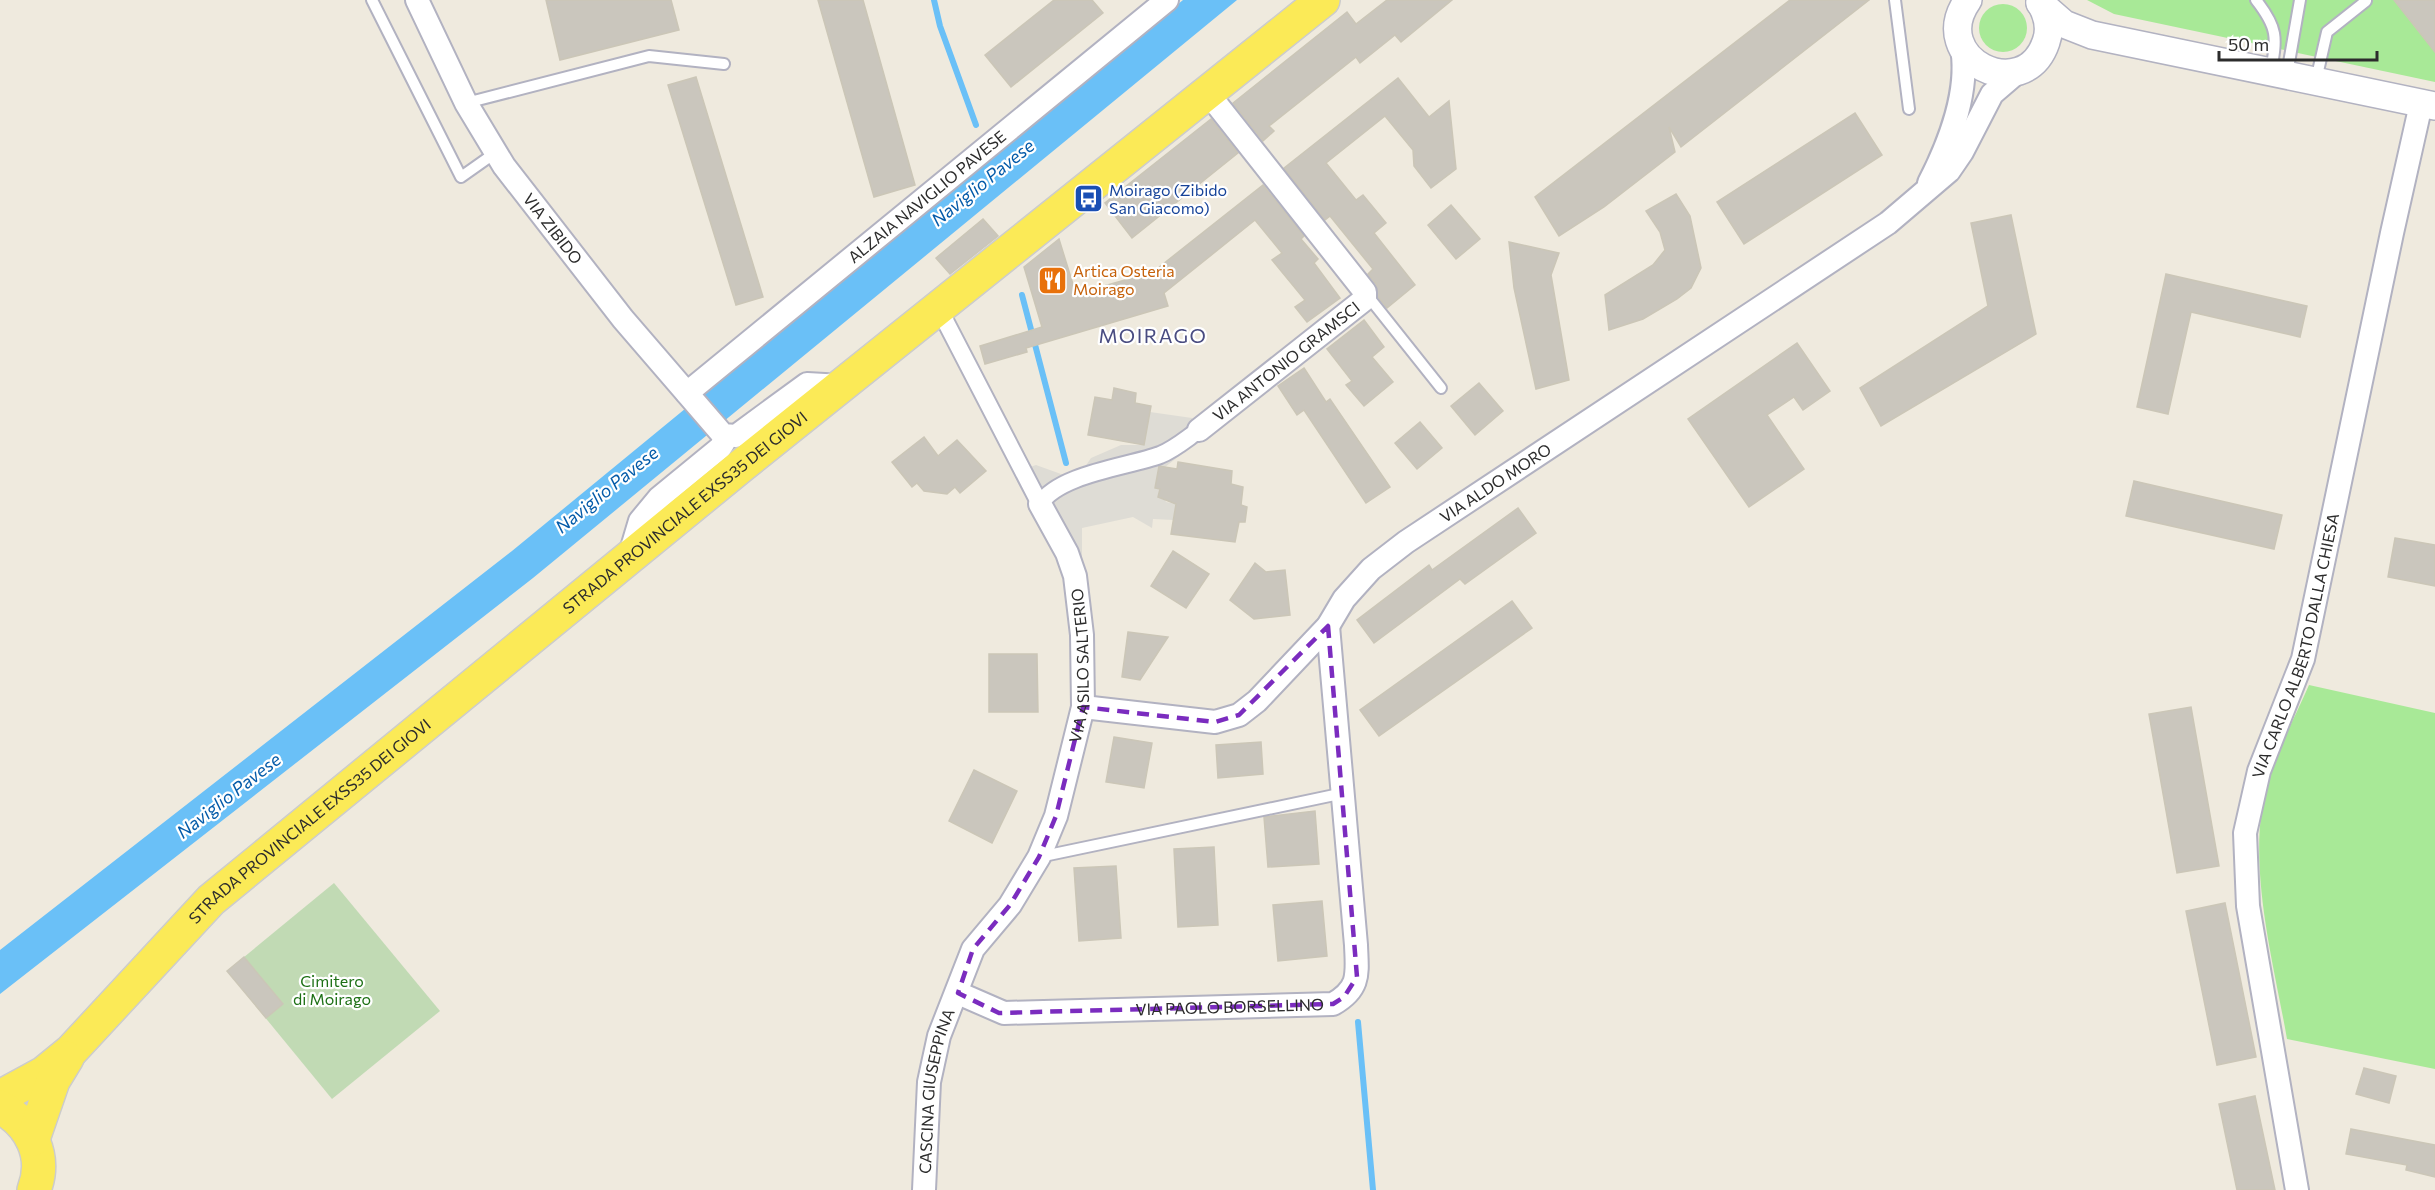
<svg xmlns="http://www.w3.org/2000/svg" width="2435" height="1190" viewBox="0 0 2435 1190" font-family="Commissioner,sans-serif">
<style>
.green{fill:#a8e997}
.cemetery{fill:#c1dab4}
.plaza{fill:#dedcd5}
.water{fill:#6ac0f7}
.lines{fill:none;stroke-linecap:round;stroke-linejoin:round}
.stream{stroke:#6ac0f7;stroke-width:6}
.building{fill:#cac6bd;stroke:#cbc6b7;stroke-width:1.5}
.service-casing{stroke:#b2b2c1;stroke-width:14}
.pedestrian-casing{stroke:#b2b2c1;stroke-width:20}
.minor-casing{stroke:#b2b2c1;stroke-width:26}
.tertiary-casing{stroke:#b2b2c1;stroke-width:30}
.primary-casing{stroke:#ccc;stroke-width:36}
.service{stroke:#fff;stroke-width:10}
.pedestrian{stroke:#fff;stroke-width:16}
.minor{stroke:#fff;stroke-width:22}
.tertiary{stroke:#fff;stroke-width:27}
.primary{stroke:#fbea57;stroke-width:33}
.marked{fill:none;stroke:#7b2cbf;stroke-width:4.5;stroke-dasharray:12 8;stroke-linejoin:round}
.labels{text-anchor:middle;stroke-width:4.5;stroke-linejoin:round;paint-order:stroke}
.transit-label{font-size:16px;fill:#164399;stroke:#fff;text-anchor:start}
.street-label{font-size:16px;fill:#2c2c2c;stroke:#fff}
.food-label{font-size:16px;fill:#c56008;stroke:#fff;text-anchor:start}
.park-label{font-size:16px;fill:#1d7015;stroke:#fff}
.water-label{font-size:18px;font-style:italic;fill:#045ba9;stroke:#fff}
.quarter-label{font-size:20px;letter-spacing:1.5px;fill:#494c81;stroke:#fff}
</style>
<rect width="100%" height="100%" fill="#efeade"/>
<g class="green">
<polygon points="2087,0 2435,0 2435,82 2114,14"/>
<circle cx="2003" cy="28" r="24"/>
<path d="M2309,685L2435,713V1069L2287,1039C2273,958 2244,858 2269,777C2279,746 2296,715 2309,685Z"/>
</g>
<polygon class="cemetery" points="334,883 440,1011 332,1099 227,971"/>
<polygon class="plaza" points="1150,412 1192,418 1205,436 1165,467 1164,471 1158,471 1155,488 1160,489 1166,502 1176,504 1173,520 1153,519 1152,528 1133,517 1082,528 1082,557 1030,467 1036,465 1061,474 1081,473 1091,458 1121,445 1144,445"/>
<polygon class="water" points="1183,0 1237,0 533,578 0,994 0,950 512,551"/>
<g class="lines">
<g class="stream">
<polyline points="934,0 940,26 976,125"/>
<polyline points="1022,295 1066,463"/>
<polyline points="1358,1022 1373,1190"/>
</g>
</g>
<g class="building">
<polygon points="546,0 671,0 679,30 560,60"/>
<polygon points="818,0 863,0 915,185 874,197"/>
<polygon points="1054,0 1092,0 1103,13 1011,87 985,55"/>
<polygon points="1387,0 1452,0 1401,42 1395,35 1360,63 1356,57 1269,126 1274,131 1263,141 1233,103 1347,12 1356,24"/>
<polygon points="1790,0 1869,0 1681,147 1669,127 1675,152 1604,207 1559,236 1535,197"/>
<polygon points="2394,0 2435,0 2435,52"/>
<polygon points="696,77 763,297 736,305 668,85"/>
<polygon points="1398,78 1429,117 1449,101 1456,169 1431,188 1414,166 1413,150 1385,116 1326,163 1356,200 1363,195 1386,223 1374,233 1415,285 1387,308 1378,297 1376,284 1368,274 1373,269 1330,216 1325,220 1284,168"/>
<polygon points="1855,113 1882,155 1744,244 1717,202"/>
<polygon points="1211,119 1238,153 1132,238 1105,203"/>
<polygon points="1263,185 1304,236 1301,239 1318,259 1314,263 1340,298 1307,322 1295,307 1305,300 1272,260 1282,253 1255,220 1164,293 1168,306 1026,348 1027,352 985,364 980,346 1042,327 1024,267 1059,239 1076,294 1153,272"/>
<polygon points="1676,194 1690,216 1701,268 1691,288 1677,299 1643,319 1609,330 1605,295 1653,265 1665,250 1660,232 1646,211"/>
<polygon points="1451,205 1480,239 1456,259 1428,225"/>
<polygon points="2011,215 2036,334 1881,426 1860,388 1988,306 1971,223"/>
<polygon points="983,219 998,236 950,274 936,258"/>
<polygon points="1509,242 1559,253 1551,275 1569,380 1536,389 1514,288"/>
<polygon points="2166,274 2307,306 2300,337 2191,312 2168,414 2137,407"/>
<polygon points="1364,320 1384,347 1372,357 1393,382 1364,406 1346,385 1352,381 1327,349"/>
<polygon points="1797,343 1830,391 1803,410 1794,397 1767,415 1804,469 1749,507 1688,419"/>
<polygon points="1304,368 1326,402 1330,399 1390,487 1366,503 1304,410 1297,415 1278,386"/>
<polygon points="1479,383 1503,411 1475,435 1451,406"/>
<polygon points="1114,388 1136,393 1135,403 1151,406 1144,445 1088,435 1095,397 1112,400"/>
<polygon points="1420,422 1442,448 1417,469 1395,443"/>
<polygon points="924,437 938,456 957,440 986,471 960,493 955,487 947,494 924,491 917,483 912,487 892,462"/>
<polygon points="1178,462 1232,471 1231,484 1243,487 1241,505 1247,507 1245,522 1239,522 1235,542 1171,534 1176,504 1158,497 1160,489 1155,488 1159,466 1177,469"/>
<polygon points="2134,481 2282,515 2274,549 2126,516"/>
<polygon points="1518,508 1536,533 1465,584 1460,579 1374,643 1357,620 1429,565 1432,570"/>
<polygon points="2395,538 2435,545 2435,586 2388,577"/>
<polygon points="1173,551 1209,574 1186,608 1151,586"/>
<polygon points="1255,563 1266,572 1285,570 1290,615 1254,619 1230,600"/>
<polygon points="1512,601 1532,628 1379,736 1360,710"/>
<polygon points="1128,632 1168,637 1140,680 1122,677"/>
<polygon points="989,654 1037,654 1038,712 989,712"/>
<polygon points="2191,707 2219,866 2177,873 2149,714"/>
<polygon points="1114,737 1152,743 1144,788 1106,782"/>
<polygon points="1261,742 1263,774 1218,778 1216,745"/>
<polygon points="974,770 1017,791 992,843 949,821"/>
<polygon points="1315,811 1319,864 1268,867 1264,817"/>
<polygon points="1214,847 1218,925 1178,927 1174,849"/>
<polygon points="1116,866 1121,938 1079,941 1074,868"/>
<polygon points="1322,901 1327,956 1278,961 1273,905"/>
<polygon points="2225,903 2256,1057 2217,1065 2186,911"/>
<polygon points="244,957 283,1004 266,1018 227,971"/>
<polygon points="2364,1068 2396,1076 2389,1103 2356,1094"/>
<polygon points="2255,1096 2275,1190 2237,1190 2219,1104"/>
<polygon points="2351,1129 2435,1145 2435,1177 2406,1170 2407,1165 2346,1154"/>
</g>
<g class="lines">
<defs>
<g id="service">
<polyline points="372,0 461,177 495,153"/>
<polyline points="1895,0 1909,109"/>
<path d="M2256,0C2278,28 2277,37 2271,71"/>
<polyline points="2287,74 2300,0"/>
<polyline points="2316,80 2327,32 2366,1"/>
<polyline points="466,103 649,56 724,64"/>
<polyline points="1367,295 1441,388"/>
<polyline points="1039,857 1344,793"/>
</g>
<path id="pedestrian" d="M938,307L1040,504C1059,474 1127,467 1160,455C1175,449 1186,439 1199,430"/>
<g id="minor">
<path id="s1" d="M417,0L466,103L504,166L623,319L723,435L736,436L807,384L842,386"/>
<path d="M1929,183C1949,144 1971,88 1961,43"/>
<path id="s2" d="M687,393L1167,0"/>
<path id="s3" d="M1199,430L1365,299V292L1207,92"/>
<polyline points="629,558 640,521 659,498 720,448 724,442 723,435"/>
<path id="s4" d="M1083,707L1215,722L1239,715L1257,701L1328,626L1344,599L1371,569L1406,542L1888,223L1949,171L1962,152L1992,94L2020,70"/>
<path id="s5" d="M958,993L1004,1013L1333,1004C1361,988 1357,973 1356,945L1328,626"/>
<path id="s6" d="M924,1190L929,1082L939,1036L973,949L1010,905L1039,857L1056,816L1083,707L1082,635L1075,576L1067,553L1040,504"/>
<path id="s7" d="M2297,1190L2248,906L2245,833L2259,771L2303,659L2392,233L2421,104"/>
</g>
<g id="tertiary">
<path d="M1968,0C1926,59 2024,107 2046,42C2051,29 2047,14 2040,2"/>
<polyline points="2040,3 2064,24 2092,35 2435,106"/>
</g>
<g id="primary">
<path id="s8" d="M0,1097L44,1073L71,1051L211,900L741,466L1323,0"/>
<path d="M0,1107C31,1124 47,1156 34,1190"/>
<polyline points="33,1139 53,1081 67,1058"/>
</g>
</defs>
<use href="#service" class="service-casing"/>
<use href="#pedestrian" class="pedestrian-casing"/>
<use href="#minor" class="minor-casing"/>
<use href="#tertiary" class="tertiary-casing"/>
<use href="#primary" class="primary-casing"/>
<use href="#service" class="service"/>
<use href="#pedestrian" class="pedestrian"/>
<use href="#minor" class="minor"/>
<use href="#tertiary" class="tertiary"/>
<use href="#primary" class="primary"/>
</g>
<path class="marked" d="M1328,626L1357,977L1344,997L1333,1004L999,1013L958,993L973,949L1010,905L1039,857L1056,816L1083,707L1215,722L1239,715Z"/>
<defs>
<symbol id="bus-square" viewBox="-11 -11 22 22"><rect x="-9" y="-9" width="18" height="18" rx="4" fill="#1a4fb4" stroke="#fff"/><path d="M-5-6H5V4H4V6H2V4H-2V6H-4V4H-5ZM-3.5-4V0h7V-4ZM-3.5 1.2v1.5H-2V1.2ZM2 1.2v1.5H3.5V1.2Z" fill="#fff"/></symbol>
<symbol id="restaurant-square" viewBox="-11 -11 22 22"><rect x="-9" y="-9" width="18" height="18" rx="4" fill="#e8710a" stroke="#fff"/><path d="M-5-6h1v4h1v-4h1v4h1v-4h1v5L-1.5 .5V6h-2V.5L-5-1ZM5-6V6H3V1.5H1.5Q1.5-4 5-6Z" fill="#fff"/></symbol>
</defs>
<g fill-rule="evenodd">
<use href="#bus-square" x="1072" y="182" width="33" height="33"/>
<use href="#restaurant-square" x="1036" y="264" width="33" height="33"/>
</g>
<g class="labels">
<g class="transit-label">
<text x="1109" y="196">Moirago (Zibido<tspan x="1109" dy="18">San Giacomo)</tspan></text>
</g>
<g class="street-label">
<text dy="6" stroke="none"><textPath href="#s2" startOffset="310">ALZAIA NAVIGLIO PAVESE</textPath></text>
<text dy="6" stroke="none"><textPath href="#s1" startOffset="267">VIA ZIBIDO</textPath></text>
<text dy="6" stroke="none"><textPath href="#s3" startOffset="111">VIA ANTONIO GRAMSCI</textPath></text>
<text dy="6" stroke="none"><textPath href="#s4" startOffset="507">VIA ALDO MORO</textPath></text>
<text dy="6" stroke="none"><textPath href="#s8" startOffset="903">STRADA PROVINCIALE EXSS35 DEI GIOVI</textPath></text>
<text dy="6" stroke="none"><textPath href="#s7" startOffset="556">VIA CARLO ALBERTO DALLA CHIESA</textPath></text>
<text dy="6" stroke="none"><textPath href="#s6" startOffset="560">VIA ASILO SALTERIO</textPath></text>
<text dy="6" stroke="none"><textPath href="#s8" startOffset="417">STRADA PROVINCIALE EXSS35 DEI GIOVI</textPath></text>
<text dy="6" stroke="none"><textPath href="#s5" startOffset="276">VIA PAOLO BORSELLINO</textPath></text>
<text dy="6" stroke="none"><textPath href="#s6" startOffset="100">CASCINA GIUSEPPINA</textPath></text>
</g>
<g class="food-label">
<text x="1073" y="277">Artica Osteria<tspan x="1073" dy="18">Moirago</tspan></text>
</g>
<g class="park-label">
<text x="332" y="987">Cimitero<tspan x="332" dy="18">di Moirago</tspan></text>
</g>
<g class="water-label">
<text transform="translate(983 183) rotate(-39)" y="6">Naviglio Pavese</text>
<text transform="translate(607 490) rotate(-39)" y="6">Naviglio Pavese</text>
<text transform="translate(229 796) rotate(-38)" y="6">Naviglio Pavese</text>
</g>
<g class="quarter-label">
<text x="1153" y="343">MOIRAGO</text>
</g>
</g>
<path d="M2219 51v9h158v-9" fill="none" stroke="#2c2c2c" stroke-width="3"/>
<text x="2228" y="51" font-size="18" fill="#2c2c2c" stroke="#ffffff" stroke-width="4.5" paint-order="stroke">50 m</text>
</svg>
